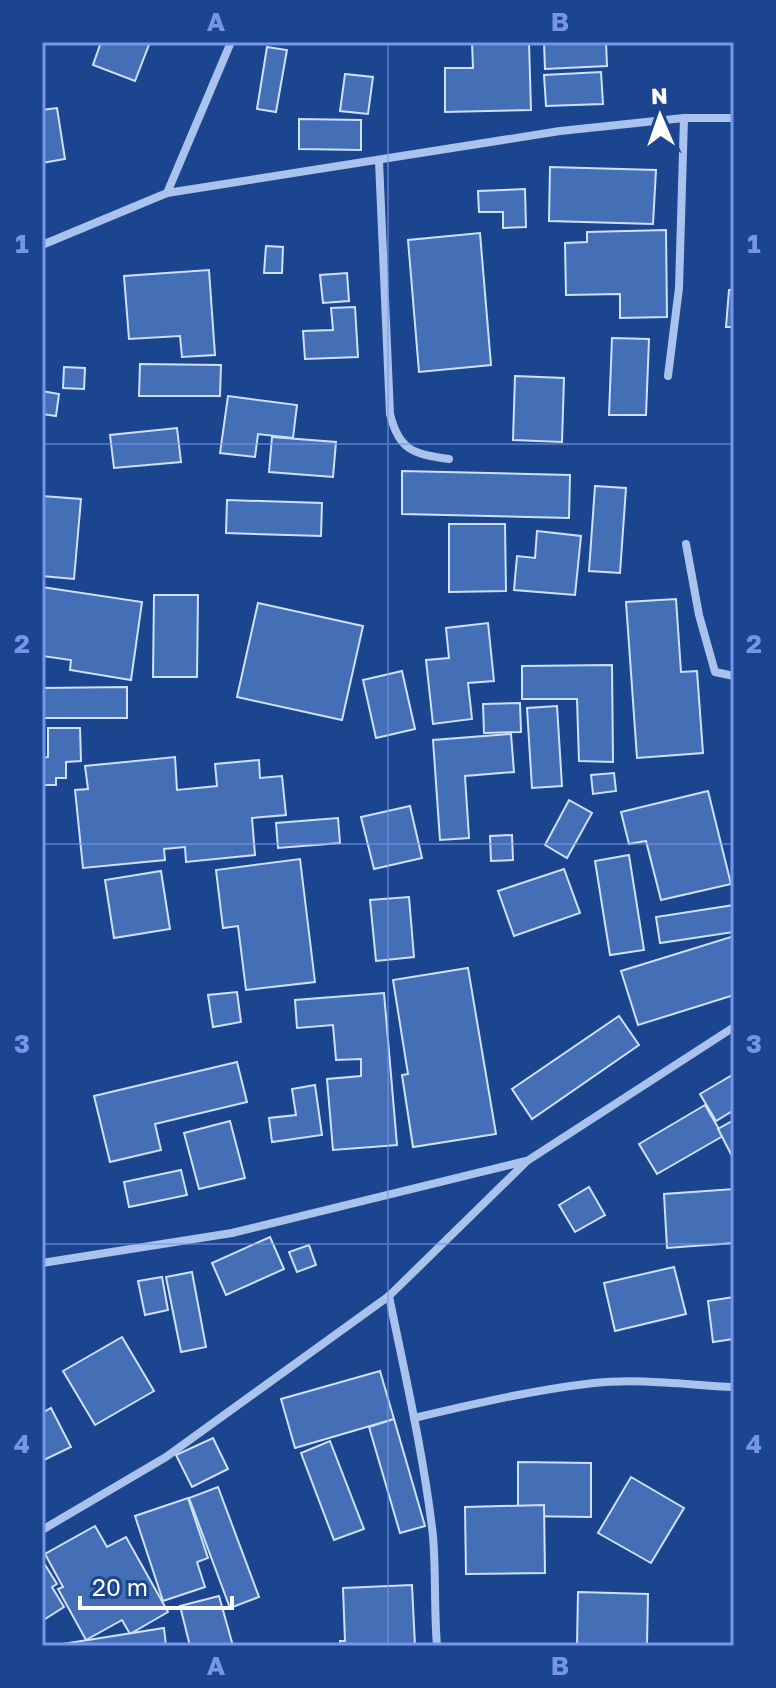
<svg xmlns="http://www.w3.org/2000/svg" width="776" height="1688" viewBox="0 0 776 1688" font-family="'Golos Text',sans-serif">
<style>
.building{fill:#446fb7;stroke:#cfe0fa;stroke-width:2}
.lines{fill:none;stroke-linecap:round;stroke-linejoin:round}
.street{stroke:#a9c3ee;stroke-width:8}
.grid{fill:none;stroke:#7795e8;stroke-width:2;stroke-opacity:0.55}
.neatline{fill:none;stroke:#7795e8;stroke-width:3}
.grid-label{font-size:26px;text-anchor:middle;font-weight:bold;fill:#7795e8}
</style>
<rect width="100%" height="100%" fill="#1b468f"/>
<g class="building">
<polygon points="101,42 150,42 135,81 93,65"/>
<polygon points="472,42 529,42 531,110 445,112 445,68 473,68"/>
<polygon points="544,42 606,42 607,66 545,69"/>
<polygon points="267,47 287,50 276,112 257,109"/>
<polygon points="601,72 603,104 546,106 544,75"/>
<polygon points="345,74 373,77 368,114 340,111"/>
<polygon points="57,108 65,159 42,163 42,110"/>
<polygon points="299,119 361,120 361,150 299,149"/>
<polygon points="550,167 656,170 653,224 549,221"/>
<polygon points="525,189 526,227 503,228 503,212 479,212 478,191"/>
<polygon points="666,230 667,317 620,318 620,294 566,295 565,243 587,242 587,232"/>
<polygon points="480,233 491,365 419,372 408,240"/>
<polygon points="266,246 283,247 282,273 264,273"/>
<polygon points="209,270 215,355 182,357 180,336 129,339 124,276"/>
<polygon points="347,273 349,301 323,303 320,275"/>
<polygon points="729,290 734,290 734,327 726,327"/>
<polygon points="355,307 358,357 305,359 303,331 333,330 331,308"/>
<polygon points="612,338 649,339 646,415 609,415"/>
<polygon points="140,364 221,365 220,396 139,396"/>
<polygon points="64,367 85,368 84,389 63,388"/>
<polygon points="515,376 564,378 562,442 513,440"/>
<polygon points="42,391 59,394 56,416 42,414"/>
<polygon points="228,396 297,405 293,438 258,434 255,457 220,453"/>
<polygon points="177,428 181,462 114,468 110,435"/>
<polygon points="272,437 336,442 333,477 269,472"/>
<polygon points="402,471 570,475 569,518 402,514"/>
<polygon points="595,486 626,488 620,573 589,571"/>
<polygon points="42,496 81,499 74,579 42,576"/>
<polygon points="227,500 322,503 321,536 226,533"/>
<polygon points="449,524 505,524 506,591 449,592"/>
<polygon points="537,531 581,536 575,595 514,590 517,556 535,558"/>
<polygon points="42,587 142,602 131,680 70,670 71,660 42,656"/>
<polygon points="154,595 198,595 197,677 153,677"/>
<polygon points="676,599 681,672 697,671 703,753 637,758 626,602"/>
<polygon points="258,603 363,626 342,720 237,697"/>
<polygon points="488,623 494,681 468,683 472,719 433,724 426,660 449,658 446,628"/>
<polygon points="612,665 613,762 579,761 577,699 522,699 522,666"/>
<polygon points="402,671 415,729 376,738 363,680"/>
<polygon points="127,687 127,718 42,718 42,688"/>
<polygon points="520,703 521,732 484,733 483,704"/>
<polygon points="557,706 562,786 532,788 527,708"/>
<polygon points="48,728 80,728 81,761 66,762 66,778 56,778 56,785 43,785 42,758 48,757"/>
<polygon points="511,734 514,772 465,776 469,838 440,840 433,740"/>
<polygon points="175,757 177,790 217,786 215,764 259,760 260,778 282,776 286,815 252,818 255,855 186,862 185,847 164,849 165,860 83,868 75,790 88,789 85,766"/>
<polygon points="614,773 616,791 593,794 591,775"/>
<polygon points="708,791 731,884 661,900 646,841 629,844 621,812"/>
<polygon points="569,800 592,813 567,858 545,845"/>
<polygon points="410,806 422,858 374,869 361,817"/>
<polygon points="338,818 340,843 278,848 276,823"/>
<polygon points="512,835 513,860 491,861 490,836"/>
<polygon points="629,855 644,950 610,955 595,861"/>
<polygon points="300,859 315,982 246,990 238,926 223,928 216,870"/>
<polygon points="564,869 580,913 514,936 498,891"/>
<polygon points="161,871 170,929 114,938 105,880"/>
<polygon points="409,897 414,957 376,961 370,900"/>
<polygon points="734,905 734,932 660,943 656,917"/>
<polygon points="734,936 734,995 638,1025 621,971"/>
<polygon points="468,968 496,1134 413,1147 402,1075 408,1074 393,980"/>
<polygon points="237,992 241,1022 213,1027 208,995"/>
<polygon points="384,993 397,1145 333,1150 327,1079 361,1076 361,1059 336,1060 333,1025 297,1028 295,1000"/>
<polygon points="619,1016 639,1045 532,1119 512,1089"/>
<polygon points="237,1062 247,1102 155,1124 161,1150 110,1162 94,1096"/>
<polygon points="734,1074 734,1110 716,1121 700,1094"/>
<polygon points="315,1085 322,1135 272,1142 269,1118 296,1115 292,1089"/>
<polygon points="705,1105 723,1136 657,1174 639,1144"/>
<polygon points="734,1120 734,1154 732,1156 718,1129"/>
<polygon points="230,1121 245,1178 199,1189 184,1133"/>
<polygon points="181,1170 187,1195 129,1207 124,1182"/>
<polygon points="589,1187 605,1215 575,1232 559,1205"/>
<polygon points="734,1189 734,1243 667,1248 664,1194"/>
<polygon points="270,1237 284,1269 226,1295 212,1263"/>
<polygon points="309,1245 316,1265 297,1272 289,1252"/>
<polygon points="674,1267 686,1314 615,1331 604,1283"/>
<polygon points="192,1272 206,1347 181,1352 166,1277"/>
<polygon points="162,1277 168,1310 145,1315 138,1281"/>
<polygon points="734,1297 734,1339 713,1342 708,1301"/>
<polygon points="122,1337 154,1391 95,1425 63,1371"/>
<polygon points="380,1371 394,1419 295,1448 281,1399"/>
<polygon points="51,1408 71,1447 42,1461 42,1413"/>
<polygon points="394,1419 425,1526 400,1533 369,1427"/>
<polygon points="213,1438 228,1469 192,1487 176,1455"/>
<polygon points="330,1441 364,1529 334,1540 301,1453"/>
<polygon points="518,1462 591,1463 591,1517 518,1516"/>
<polygon points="631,1477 684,1508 651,1563 598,1533"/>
<polygon points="218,1487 259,1597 230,1608 189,1498"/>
<polygon points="188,1498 208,1558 197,1562 205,1587 163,1601 135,1516"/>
<polygon points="544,1505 545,1573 466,1574 465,1507"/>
<polygon points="95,1526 107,1547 126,1537 168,1612 130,1634 122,1620 86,1640 58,1589 63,1587 45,1554"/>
<polygon points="42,1560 57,1584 52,1587 64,1607 42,1621"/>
<polygon points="412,1585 415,1646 340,1646 340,1641 345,1641 343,1588"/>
<polygon points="578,1592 648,1594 647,1646 577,1646"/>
<polygon points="219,1596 233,1646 190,1646 180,1606"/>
<polygon points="164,1628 166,1646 50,1646"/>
</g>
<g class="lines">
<g class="street">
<path d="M379,161L390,414C399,451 414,454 449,459"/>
<polyline points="167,193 231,42"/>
<polyline points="42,245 167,193 560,131 684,118 734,118"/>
<polyline points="668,376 679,288 684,118"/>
<polyline points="686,544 699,615 715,672 734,676"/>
<polyline points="42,1263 232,1233 526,1161"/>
<path d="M389,1296C405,1375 424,1456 433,1536C436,1572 434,1610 437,1646"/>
<path d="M414,1418C473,1404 533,1390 594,1383C640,1378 688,1385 734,1387"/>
<polyline points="42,1530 166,1457 389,1296 527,1161 734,1027"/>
</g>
</g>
<path class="grid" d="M388,42V1646M42,444H734M42,844H734M42,1244H734"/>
<rect width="776" height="1688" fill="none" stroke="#1b468f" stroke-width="88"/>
<g transform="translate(660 116) rotate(358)" stroke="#1b468f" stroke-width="6" paint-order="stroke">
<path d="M0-6L14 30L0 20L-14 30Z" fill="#ffffff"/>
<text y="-12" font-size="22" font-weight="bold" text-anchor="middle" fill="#ffffff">N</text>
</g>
<path d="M80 1596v12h152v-12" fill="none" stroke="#ffffff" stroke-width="4"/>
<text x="92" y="1596" font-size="24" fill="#ffffff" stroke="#1b468f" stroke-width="6" paint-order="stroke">20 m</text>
<rect x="44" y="44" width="688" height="1600" class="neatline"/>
<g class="grid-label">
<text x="216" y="31">A</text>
<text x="560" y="31">B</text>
<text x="22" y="253">1</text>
<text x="754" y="253">1</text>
<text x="22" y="653">2</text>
<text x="754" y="653">2</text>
<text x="22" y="1053">3</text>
<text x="754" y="1053">3</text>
<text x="22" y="1453">4</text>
<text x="754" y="1453">4</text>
<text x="216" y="1675">A</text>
<text x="560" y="1675">B</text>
</g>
</svg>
